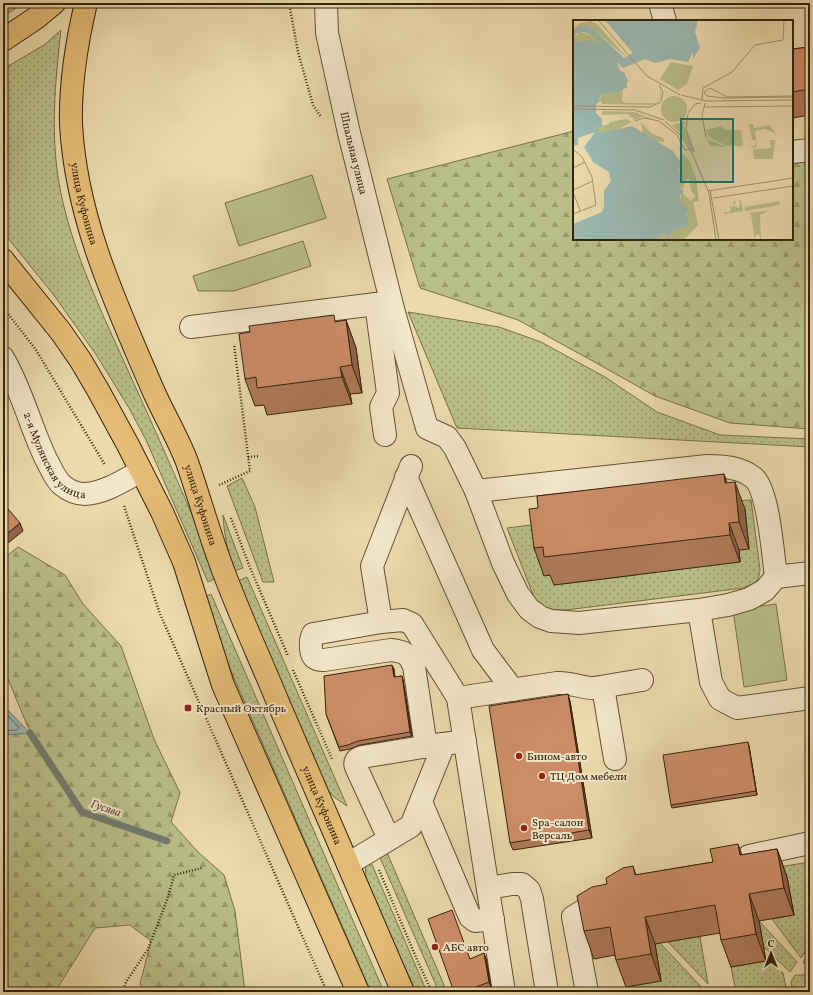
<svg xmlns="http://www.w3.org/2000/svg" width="813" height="995" viewBox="0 0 813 995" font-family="Vollkorn,serif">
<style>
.grass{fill:url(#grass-dots);stroke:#76714a}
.forest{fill:url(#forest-firs);stroke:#76714a}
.park{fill:#b9bf89;stroke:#76714a}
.water{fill:url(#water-ripples);stroke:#717d70}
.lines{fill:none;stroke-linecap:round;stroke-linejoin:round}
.shore{stroke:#676e5f;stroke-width:1}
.stream{stroke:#717d70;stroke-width:7}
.minor-casing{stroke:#625134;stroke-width:24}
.major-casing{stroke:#34230c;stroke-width:24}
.path{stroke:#34230c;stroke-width:2.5;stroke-dasharray:1 2;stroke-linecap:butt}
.minor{stroke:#f3e7ca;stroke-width:22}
.major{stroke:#e6bd76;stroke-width:22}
.wall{fill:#af7959;stroke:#34230c}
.shaded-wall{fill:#8f6349;stroke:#34230c}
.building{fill:#cc8d68;stroke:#34230c}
.poi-dot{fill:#8f2418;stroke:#f3e7ca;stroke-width:1.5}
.labels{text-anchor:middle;stroke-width:4;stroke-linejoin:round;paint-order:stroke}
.street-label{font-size:11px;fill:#34230c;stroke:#f3e7ca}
.poi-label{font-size:11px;fill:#34230c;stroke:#f3e7ca;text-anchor:start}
.water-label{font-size:12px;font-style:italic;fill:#53503e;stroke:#f3e7ca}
.inset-road{fill:none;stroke:#a2916d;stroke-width:1}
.view{fill:#0f766e;fill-opacity:0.15;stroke:#0f766e;stroke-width:2}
.inset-edge{fill:none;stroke:#34230c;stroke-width:2}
</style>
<defs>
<pattern id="grass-dots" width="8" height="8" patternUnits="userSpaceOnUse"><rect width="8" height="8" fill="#b9bf89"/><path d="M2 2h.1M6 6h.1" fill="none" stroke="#979b6e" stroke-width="1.8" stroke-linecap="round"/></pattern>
<pattern id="forest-firs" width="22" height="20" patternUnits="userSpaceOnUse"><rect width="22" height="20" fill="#b9bf89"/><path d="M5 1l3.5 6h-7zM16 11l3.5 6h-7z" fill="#979b6e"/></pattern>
<pattern id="water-ripples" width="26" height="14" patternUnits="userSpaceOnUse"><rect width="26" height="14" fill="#9ab9b2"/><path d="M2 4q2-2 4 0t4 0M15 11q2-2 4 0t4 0" fill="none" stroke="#7e968f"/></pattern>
</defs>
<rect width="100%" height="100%" fill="#ecdaad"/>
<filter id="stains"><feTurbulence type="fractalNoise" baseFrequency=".005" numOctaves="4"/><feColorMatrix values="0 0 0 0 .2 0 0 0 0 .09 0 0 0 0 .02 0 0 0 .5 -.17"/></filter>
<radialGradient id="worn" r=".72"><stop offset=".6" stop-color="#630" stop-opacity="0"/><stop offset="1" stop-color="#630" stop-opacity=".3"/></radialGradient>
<g class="grass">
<polygon points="3,3 23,3 3,17"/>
<path d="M61,30C55,83 50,136 60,189C73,254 103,315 130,375C161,442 190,510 219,577L208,582L146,440L129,408L97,356L53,294L3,232V69L44,45Z"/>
<polygon points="408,312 499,327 541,342 605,377 657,412 720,435 810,439 810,447 457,428"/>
<polygon points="242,478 255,507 274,582 263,582 227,486"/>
<path d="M751,500L760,569C759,583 755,584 743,588L566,610C550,610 543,610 534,597L507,528L547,523L544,575H553L554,585L637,575L636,563L740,562L733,501Z"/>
<path d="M223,515L243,568L234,571C228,552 224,535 223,515Z"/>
<polygon points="247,577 347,806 334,797 328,790 238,581"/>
<polygon points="211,594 384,992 371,992 200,600"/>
<polygon points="385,848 447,992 439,992 378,853"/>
<polygon points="370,860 427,992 416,992 372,895 366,877 365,862"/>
<polygon points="810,862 810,944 801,958 772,919 794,915 748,872"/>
<polygon points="759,921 797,962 790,972 763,946"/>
<polygon points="700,936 700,937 708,984 668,942"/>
<polygon points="660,943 706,992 627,992 626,987 661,981 655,944"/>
<polygon points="810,952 810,971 803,962"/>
<polygon points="766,961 783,973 787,992 736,992 731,967"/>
<polygon points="795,975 810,975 810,992 793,992 791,982"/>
</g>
<g class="forest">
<polygon points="574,131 574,239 792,239 792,162 804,160 810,185 810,429 730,423 655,396 591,360 518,320 420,288 387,179"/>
<polygon points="18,547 65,575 83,604 121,646 154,739 180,793 171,822 198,852 224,875 235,911 245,992 144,992 140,984 151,941 130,925 95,928 55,992 3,992 3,735 30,732 3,667 3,559"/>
</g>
<g class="park">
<polygon points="312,175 326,218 239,246 225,203"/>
<polygon points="303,241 311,266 234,291 198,291 193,276"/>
<polygon points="776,604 787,680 744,687 733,610"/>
</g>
<polygon class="water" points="3,705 30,733 3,735"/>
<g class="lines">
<polyline class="shore" points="3,710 19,728 17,730 3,731"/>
<polyline class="stream" points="30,733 82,812 167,841"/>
<defs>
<g id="minor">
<path id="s1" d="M326,3L327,33L349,133L393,309L427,428L447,437L455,448L476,491L503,563L518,594L529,609L540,617L551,621L579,623L699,610L728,605L749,599L765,590L776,577L810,573"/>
<polyline points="660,3 665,21"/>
<polyline points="792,152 810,150"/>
<polyline points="376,304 388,393 381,407 385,435"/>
<polyline points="191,327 376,304 393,309"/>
<path id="s2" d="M3,358C22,390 30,426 46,459C51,468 55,479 62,485C68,490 77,494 85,494C105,493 124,480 141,471"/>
<polyline points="411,466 372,566 381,622 403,620 412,624 458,698"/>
<polyline points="406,477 483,650 513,690"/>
<path d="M476,491L707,466C723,466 740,467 754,478C769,492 773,556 776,577"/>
<polyline points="699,610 711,682 720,699 737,708 810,698"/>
<path d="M381,622L313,634C310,640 309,656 317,659C318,660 322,660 324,660L391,650C405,652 408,653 414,666L426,747"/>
<polyline points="603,687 615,759"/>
<polyline points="421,802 470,917 475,921 493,919"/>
<path d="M389,839L356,767C354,762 356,759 362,757L441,744"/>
<polyline points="749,856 810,843"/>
<polyline points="348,864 411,826 444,744 465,741"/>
<polyline points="488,888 512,884 522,884 529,890 532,899 547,992"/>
<path d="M504,992L458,698L557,683C570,682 581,688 594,688L642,680"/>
<polyline points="587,992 573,917 606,897"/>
</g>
<g id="major">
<path id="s3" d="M86,3C77,41 70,85 71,124C76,219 116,304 153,390C164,415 178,438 187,462C201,502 212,544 228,583C243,622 261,661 277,700C319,797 361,895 403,992"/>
<polyline points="3,40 36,18 54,3"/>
<polyline points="3,260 61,332 81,361 98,390 128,445 162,512 184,562 223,685 358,992"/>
</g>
</defs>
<use href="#minor" class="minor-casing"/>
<use href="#major" class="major-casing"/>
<g class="path">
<polyline points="289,3 298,52 313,105 321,117"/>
<polyline points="3,307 36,350 105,465"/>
<polyline points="248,457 259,456"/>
<polyline points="219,485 250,471 234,344"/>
<polyline points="124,506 160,614 327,992"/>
<polyline points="231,518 251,570 288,656"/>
<polyline points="293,670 332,759"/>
<polyline points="379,870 418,962 432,992"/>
<polyline points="123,992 126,982 148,949 167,900 174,875 202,868"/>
</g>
<use href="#minor" class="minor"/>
<use href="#major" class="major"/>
</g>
<g class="wall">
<polygon points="810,47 810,115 792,118 792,49"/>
<polygon points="346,320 356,348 362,393 350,394 352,404 267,415 264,405 255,406 245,379 336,322"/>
<polygon points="724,474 727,483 745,509 749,549 739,550 740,562 554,585 550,575 544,576 534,548 538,508"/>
<polygon points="394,669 395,677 402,676 403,680 412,736 360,745 350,749 340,751 326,714"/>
<polygon points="570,701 592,838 513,850 510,843"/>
<polygon points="749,746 757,795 672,808 671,805"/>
<polygon points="777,849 787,877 794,915 759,921 766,961 731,967 721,940 720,933 655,944 661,981 626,987 616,960 615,955 594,959 584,931 607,884 633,866 636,875 713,862 742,855"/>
<polygon points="486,958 491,987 478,992 454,992 470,959"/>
</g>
<g class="shaded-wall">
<polygon points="346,320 356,348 362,393 352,365"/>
<polygon points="340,367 350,394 352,404 342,377"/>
<polygon points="724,474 733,501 725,483"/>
<polygon points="735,482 745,509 749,549 739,522"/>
<polygon points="20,523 23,531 3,547 3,537"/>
<polygon points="729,523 739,550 740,562 730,535"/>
<polygon points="392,665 394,669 395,681 394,677"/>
<polygon points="402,676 403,680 412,736 410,732"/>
<polygon points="568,694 570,701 592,838 589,830"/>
<polygon points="748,742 749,746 757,795 756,791"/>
<polygon points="738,844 748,872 740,855"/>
<polygon points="777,849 787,877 794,915 784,888"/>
<polygon points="749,894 759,921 766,961 756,934"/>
<polygon points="645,917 655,944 661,981 651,954"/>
<polygon points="484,953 486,958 491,987 489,982"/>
</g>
<g class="building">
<polygon points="810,47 810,89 792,92 792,49"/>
<polygon points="334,315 335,322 346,320 352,365 340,367 342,377 257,388 256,377 245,379 239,334 250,332 249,326"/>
<polygon points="724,474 725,483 735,482 739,522 729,523 730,535 544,557 543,547 534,548 529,509 538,508 537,496"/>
<polygon points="3,503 20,523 3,537"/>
<polygon points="392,665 394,677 402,676 410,732 358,741 348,745 339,747 326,714 324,676"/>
<polygon points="568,694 589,830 510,843 489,706"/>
<polygon points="748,742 756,791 671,805 663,755"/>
<polygon points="738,844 740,855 777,849 784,888 749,894 756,934 721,940 715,905 645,917 651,954 616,960 610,927 584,931 577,896 592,887 607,884 606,878 623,868 633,866 635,875 713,862 710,849"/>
<polygon points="452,910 470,959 484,953 489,982 476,987 477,992 454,992 428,919"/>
</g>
<g class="poi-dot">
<rect x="184" y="704" width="8" height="8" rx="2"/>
<circle cx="519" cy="756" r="4"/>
<circle cx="542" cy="776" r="4"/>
<circle cx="524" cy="828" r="4"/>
<circle cx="435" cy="947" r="4"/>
</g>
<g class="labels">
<g class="street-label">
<text dy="4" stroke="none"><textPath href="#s1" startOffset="153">Шпальная улица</textPath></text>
<text dy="4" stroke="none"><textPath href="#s3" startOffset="203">улица Куфонина</textPath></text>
<text dy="4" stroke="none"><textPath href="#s2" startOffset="113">2-я Мулянская улица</textPath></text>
<text dy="4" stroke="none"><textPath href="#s3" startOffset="527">улица Куфонина</textPath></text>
<text dy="4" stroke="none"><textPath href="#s3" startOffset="851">улица Куфонина</textPath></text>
</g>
<g class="poi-label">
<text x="196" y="712">Красный Октябрь</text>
<text x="527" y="760">Бином-авто</text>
<text x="550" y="780">ТЦ Дом мебели</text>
<text x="532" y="826">Spa-салон<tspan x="532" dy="13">Версаль</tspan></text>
<text x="443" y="951">АБС авто</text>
</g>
<g class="water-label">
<text transform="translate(106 808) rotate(19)" y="4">Гусява</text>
</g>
</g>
<g transform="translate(573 20)">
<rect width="220" height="220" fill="#ecdaad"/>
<path d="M7,12L22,17L28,25L6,22L1,17ZM87,69L88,72L87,79L80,85L29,84L28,81L23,84L27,77L28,80L47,79L52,83H82L87,78ZM88 89a13 13 0 1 1 26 0a13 13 0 1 1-26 0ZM29,91L61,92L83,100L69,97L62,100L55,94L29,95ZM112,101L111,106L122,136L111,118L99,105ZM176,104H180L181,108L197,105L203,114L204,120L202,113L192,109L182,111L184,127L178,128L177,123L178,127L183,125L182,120H179ZM134,119L154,127L171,128L137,126ZM168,180L170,191L151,194V192H157L158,187L156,186H158L161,187L160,182L163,181L161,186L166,188L167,182L165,181ZM196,190L187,195L188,220L186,214L183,215L182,220L178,194L175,193L199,190Z" fill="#b9bf89"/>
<path d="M18,1L24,4L54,38L19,8L12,5L0,9L7,3ZM50,68L49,80H27L28,74L42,73ZM53,99L59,102L41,111L26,113L24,110L25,107L36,104L37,102ZM68,102L78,113L90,118L92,122L80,121L70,114ZM149,106L151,110H168L170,126H154L135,117L133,110ZM109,134L116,140L123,157L126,181L120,182L125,205L111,220H85L88,213L99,217L98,211L116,201L111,194L117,191L108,183V172L118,181L122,176L118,171L116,158L112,161L110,169L107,167L108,157L104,148L110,145L106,137ZM206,181L207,185L173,191L172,189L171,184L172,187Z" fill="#b9bf89"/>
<path d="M98,42L120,46L114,64L105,70L87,59ZM197,120H202L200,139H181L180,129L198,128Z" fill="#b9bf89"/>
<path d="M32,0H125L122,12L127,28L120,39V32L115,42L97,39L82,43L72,39L50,48L44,42L47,51L51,52L55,61L53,65L55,67L42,73L28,74L23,86V93L29,99V107H24L26,113L59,106L100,131L110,145L104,148L108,157L107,167L111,172L107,175L108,183L117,190L112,194L116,201V205L98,211L99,217L88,213L85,220H0V204L29,192L31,186V171L38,161L36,152L20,142L11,127L22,112L5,118V125L0,126V9L12,5L19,8L51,38L60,33ZM11,12L22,17L28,25L18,20L6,22L1,17L4,13Z" fill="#9ab9b2" fill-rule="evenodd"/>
<path class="inset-road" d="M25,0L74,56L107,75M86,65L90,72L88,81M108,75L133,81L220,80M220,76L154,77L137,68L131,72L134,76L151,78L220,77M129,81L130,68L159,52L182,25L210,20L211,0M132,83L129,95L133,118M0,86L77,87L88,82M131,87L220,86M0,89L62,90L91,100M115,93L122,84L128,83M115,94L113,109L121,132M62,101L71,98L86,101L104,115L112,130L117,129M92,101L110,118L120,135L136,173L143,220M0,129L9,137L19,157L23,185L0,194M0,148L12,142M0,170L20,161M137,170L146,220M135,171L220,158M0,172L7,190M140,178L220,166"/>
<path class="view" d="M108,99H160V162H108Z"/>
<rect width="220" height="220" class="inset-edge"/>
</g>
<rect width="813" height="995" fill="none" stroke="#ecdaad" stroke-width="16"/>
<rect x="4" y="4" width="805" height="987" fill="none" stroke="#34230c" stroke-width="2"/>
<rect x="8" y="8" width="797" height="979" fill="none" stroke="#34230c"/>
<g transform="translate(771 953)" stroke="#f3e7ca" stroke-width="3" paint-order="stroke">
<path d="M0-3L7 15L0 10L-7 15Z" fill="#34230c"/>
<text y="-6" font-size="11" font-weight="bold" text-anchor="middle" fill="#34230c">С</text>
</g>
<rect width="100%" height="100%" filter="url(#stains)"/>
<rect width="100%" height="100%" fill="url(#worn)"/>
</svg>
